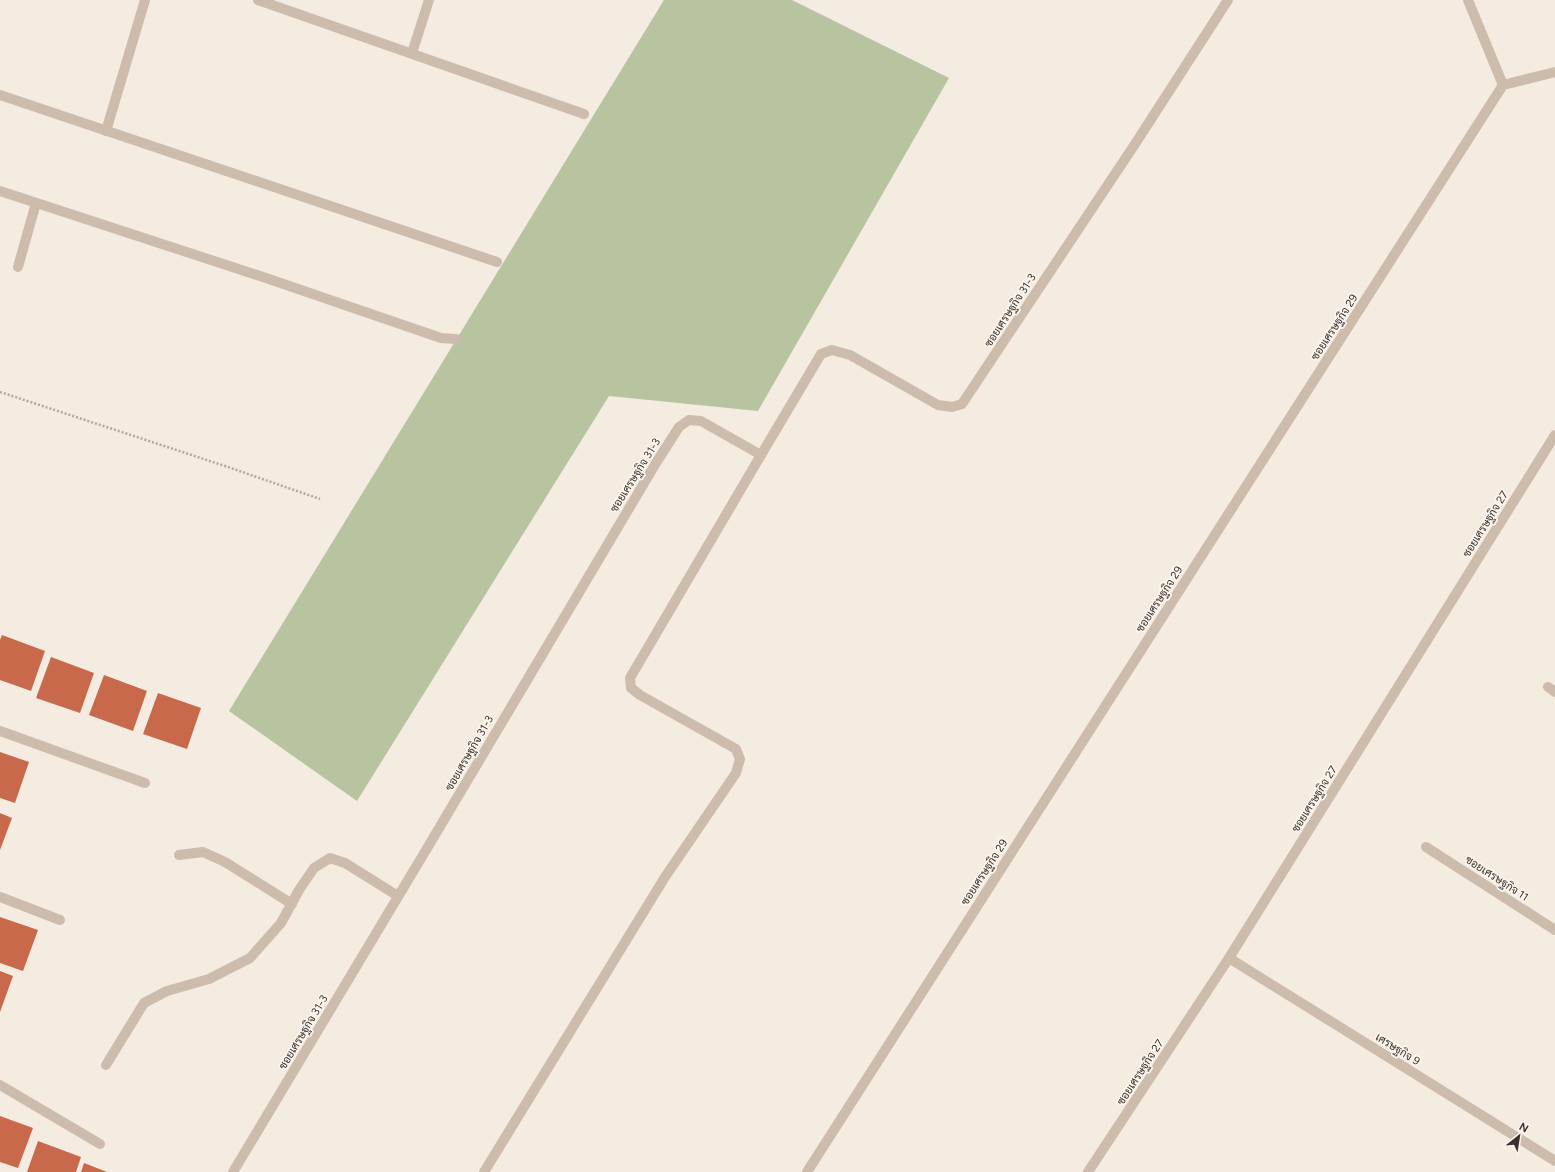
<svg xmlns="http://www.w3.org/2000/svg" width="1555" height="1172" viewBox="0 0 1555 1172" font-family="Figtree,Sarabun,sans-serif">
<style>
.green{fill:#b8c4a0}
.building{fill:#c8694b}
.lines{fill:none;stroke-linecap:round;stroke-linejoin:round}
.path{stroke:#b9a596;stroke-width:2.5;stroke-dasharray:2 2;stroke-linecap:butt}
.street{stroke:#cdbbac;stroke-width:10}
.labels{text-anchor:middle;stroke-width:3.5;stroke-linejoin:round;paint-order:stroke}
.street-label{font-size:11px;fill:#3b302b;stroke:#fbf5ee}
</style>
<rect width="100%" height="100%" fill="#f4ebe1"/>
<polygon class="green" points="664,0 792,0 949,78 758,411 609,396 357,801 229,711"/>
<g class="building">
<polygon points="2,635 45,651 31,691 0,680 0,640"/>
<polygon points="51,657 94,673 80,713 36,698"/>
<polygon points="104,675 147,691 133,731 89,715"/>
<polygon points="158,693 201,708 187,749 143,734"/>
<polygon points="0,752 29,762 15,803 0,798"/>
<polygon points="0,813 12,818 0,850"/>
<polygon points="0,917 38,930 23,971 0,963"/>
<polygon points="0,971 13,976 0,1012"/>
<polygon points="0,1116 33,1128 18,1168 0,1162"/>
<polygon points="38,1141 81,1157 76,1172 27,1172"/>
<polygon points="84,1163 107,1172 81,1172"/>
</g>
<g class="lines">
<polyline class="path" points="0,392 225,466 320,499"/>
<g class="street">
<polyline points="258,0 584,114"/>
<polyline points="1468,0 1503,85"/>
<polyline points="412,53 429,0"/>
<polyline points="0,95 497,262"/>
<polyline points="106,131 145,0"/>
<polyline points="0,191 266,278 441,338 456,339"/>
<polyline points="18,267 36,203"/>
<polyline points="1548,687 1555,692"/>
<polyline points="0,731 145,783"/>
<polyline points="1426,847 1555,930"/>
<polyline points="179,855 203,852 225,862 292,904"/>
<polyline points="0,897 60,920"/>
<polyline points="1229,958 1555,1161"/>
<polyline points="106,1065 144,1003 167,991 209,979 250,958 281,923 299,890 314,868 330,858 345,863 398,896"/>
<polyline points="0,1085 100,1144"/>
<polyline points="233,1172 432,840 656,463 679,427 689,420 701,421 761,455 821,354 832,350 850,355 938,405 952,407 962,404 1135,144 1228,0"/>
<polyline points="484,1172 665,877 736,773 740,759 736,749 640,695 631,688 630,678 761,455"/>
<polyline points="807,1172 1503,85 1555,72"/>
<polyline points="1088,1172 1229,958 1555,435"/>
</g>
</g>
<g class="labels">
<g class="street-label">
<text transform="translate(1010 310) rotate(-57)" y="4">ซอยเศรษฐกิจ 31-3</text>
<text transform="translate(1334 327) rotate(-57)" y="4">ซอยเศรษฐกิจ 29</text>
<text transform="translate(635 475) rotate(-58)" y="4">ซอยเศรษฐกิจ 31-3</text>
<text transform="translate(1485 524) rotate(-58)" y="4">ซอยเศรษฐกิจ 27</text>
<text transform="translate(1159 599) rotate(-57)" y="4">ซอยเศรษฐกิจ 29</text>
<text transform="translate(469 753) rotate(-60)" y="4">ซอยเศรษฐกิจ 31-3</text>
<text transform="translate(1314 799) rotate(-58)" y="4">ซอยเศรษฐกิจ 27</text>
<text transform="translate(984 872) rotate(-57)" y="4">ซอยเศรษฐกิจ 29</text>
<text transform="translate(1497 878) rotate(33)" y="4">ซอยเศรษฐกิจ 11</text>
<text transform="translate(303 1032) rotate(-59)" y="4">ซอยเศรษฐกิจ 31-3</text>
<text transform="translate(1398 1049) rotate(32)" y="4">เศรษฐกิจ 9</text>
<text transform="translate(1140 1072) rotate(-57)" y="4">ซอยเศรษฐกิจ 27</text>
</g>
</g>
<g transform="translate(1519 1136) rotate(30)" stroke="#fbf5ee" stroke-width="3" paint-order="stroke">
<path d="M0-3L7 15L0 10L-7 15Z" fill="#3b302b"/>
<text y="-6" font-size="11" font-weight="bold" text-anchor="middle" fill="#3b302b">N</text>
</g>
</svg>
